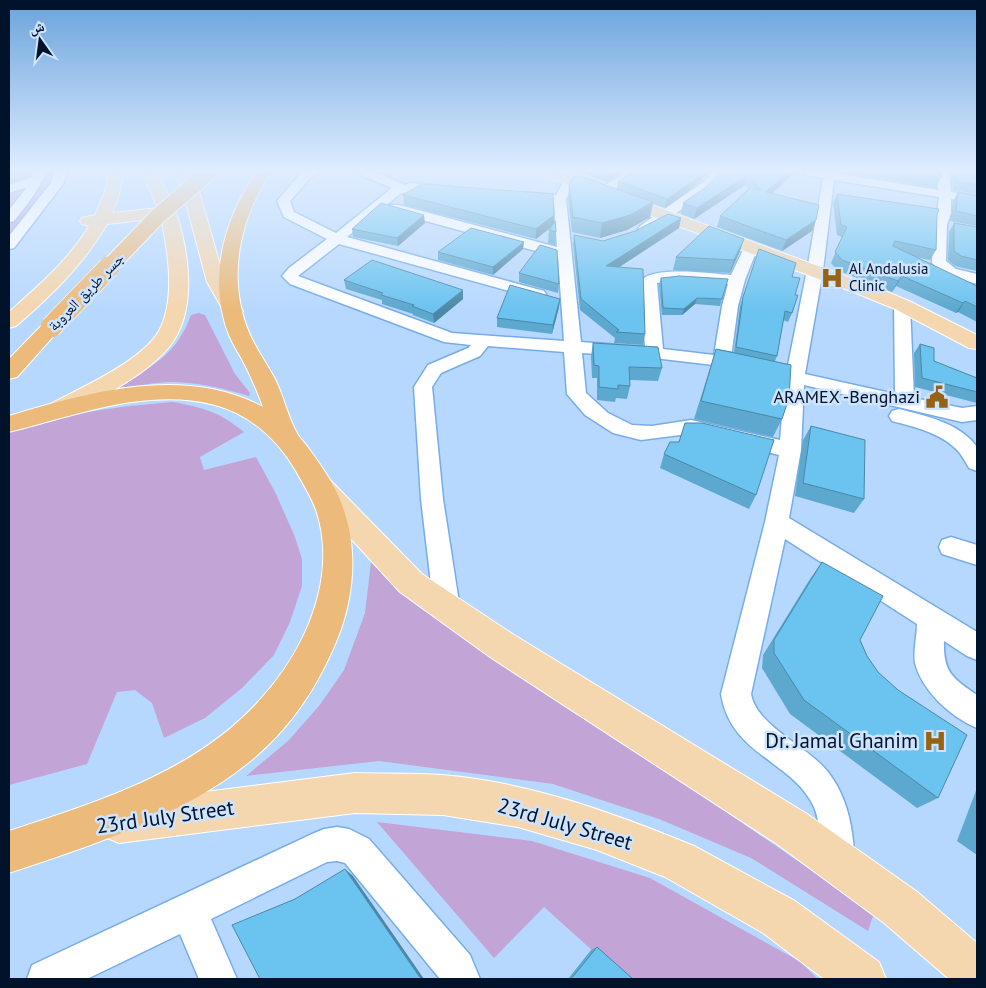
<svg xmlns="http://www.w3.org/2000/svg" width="986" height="988" viewBox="0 0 986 988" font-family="'PT Sans','Noto Naskh Arabic',sans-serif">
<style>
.green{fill:#c2a4d6}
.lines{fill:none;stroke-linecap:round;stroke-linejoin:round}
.minor-casing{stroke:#76ace9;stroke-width:3}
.major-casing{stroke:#fff;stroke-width:2}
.highway-casing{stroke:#fff;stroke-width:2}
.minor{fill:#fff;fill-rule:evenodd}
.major{fill:#f4d6af;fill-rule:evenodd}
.highway{fill:#ecba7a;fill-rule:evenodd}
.highway-bridge-far1-casing{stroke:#fff;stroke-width:18;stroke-linecap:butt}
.highway-bridge-casing{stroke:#fff;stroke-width:22;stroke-linecap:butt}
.highway-bridge-far1{stroke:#ecba7a;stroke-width:16}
.highway-bridge{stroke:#ecba7a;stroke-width:21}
.wall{fill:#5ca8ce}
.shaded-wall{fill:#4b88a7}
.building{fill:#6bc3ef;stroke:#4b88a7}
.labels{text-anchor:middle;stroke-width:5;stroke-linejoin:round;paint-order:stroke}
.far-poi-label{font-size:15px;fill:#01132a;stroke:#cee4fe;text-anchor:start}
.far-street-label{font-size:15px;fill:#01132a;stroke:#cee4fe}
.poi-label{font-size:18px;fill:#01132a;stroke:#cee4fe;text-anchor:end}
.near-poi-label{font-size:21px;fill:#01132a;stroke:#cee4fe;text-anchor:end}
.near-street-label{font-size:21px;fill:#01132a;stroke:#cee4fe}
</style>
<rect width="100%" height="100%" fill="#b7d8fe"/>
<g class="green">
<polygon points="9,172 54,172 50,184 9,237"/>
<path d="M199,313L205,315L235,374L250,393L249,396C223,388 196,382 169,382C152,383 135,386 118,388C151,365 176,357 191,315Z"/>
<path d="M173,402C204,408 218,411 244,432L200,457L204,470L256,457L276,494L295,537L302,559V586L290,622L274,655L242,688L205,718L164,738L152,703L135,690L117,692L87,764L9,785V431C55,414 123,406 173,402Z"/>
<polygon points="371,562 411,601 482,651 666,771 874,913 868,931 751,858 659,819 553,784 379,761 246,776 288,741 319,706 344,670 365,613"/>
<polygon points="377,822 532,841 650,878 799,961 818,979 624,979 544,907 494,958"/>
</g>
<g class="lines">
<defs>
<g id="minor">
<path d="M34,172H46C38,191 28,204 14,221L9,222V210L27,187L9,193V185L32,177Z"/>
<polygon points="55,172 67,172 63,184 14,248 9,249 9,236 51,183"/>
<path d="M302,172H320L311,177L290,201L294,212L336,233L392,188L361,175L359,172H375L405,185L410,183L451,187L453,190L451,193L447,194L410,191L400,194L347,237L544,291L546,294L544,297L538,299L339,244L298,276L452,333L564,341L558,257L389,211L387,208L389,205H399L557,247L554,202L524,200L518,196L524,192L556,195L566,177H574L576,180L566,199L581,342L645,347L641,281C653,265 713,274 731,275L746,244H756L758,247L745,280L738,306L731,358L787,370L807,270L823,178L805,175L803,172H831L938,190L937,172H949L951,192L977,196V204L951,199V213L947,225L946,261L956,269L977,274V284L946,275L932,263L933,225L937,213L939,197L834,180L823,270L805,374L895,394L894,305L896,302H908L910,305L914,398L962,408L977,406V420L962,422L804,385L801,450L789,518L977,632V660L967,656L944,641C943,673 953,678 977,695V728C951,717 922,691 915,663C913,651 917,636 917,624L785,539L751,694C757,727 808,746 828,772C842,790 849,811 852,833C854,848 856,860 850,874L838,879L826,874C817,853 823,828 814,807C792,760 731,756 721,694L765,522L779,455L697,435H680L641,440L613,433L585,415L567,394L564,352L488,346L480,356L441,373L432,387L443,499L460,609L456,617L447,621L438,617L434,609L421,499L414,387L428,365L468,348L471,345L444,342L290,284L282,276L289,268L327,239L284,217L277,201ZM678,281L728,284L722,306L714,355L663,349L657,283ZM582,353L654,358L722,366L785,381L780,440L691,420L652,426L632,425L608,413L586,393Z"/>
<polygon points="628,172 642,172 608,194 600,194 598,191 600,188"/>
<polygon points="713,172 725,172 713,187 650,232 640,232 638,229 640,226 705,181"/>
<path d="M899,409C926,416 960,423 977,447V471L969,468C966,463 963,457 959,452C942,433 915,427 892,421L889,416L892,411Z"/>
<polygon points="951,537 977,545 977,565 942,554 939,547 942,540"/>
<polygon points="337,827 349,829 369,839 470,955 480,979 440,979 345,863 337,861 327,862 211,919 237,979 199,979 180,934 87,979 27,979 32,965 312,834 324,829"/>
</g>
<g id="major">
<path d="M109,172H123L119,195L112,213L158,208L142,172H156C163,184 170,196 175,210C189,250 198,310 170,346C154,366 129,381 107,394C90,403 68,422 48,417L45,411L48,405C79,389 142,361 159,331C176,299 168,251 161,218L107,224C84,264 51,296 16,326L9,328V312C38,286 69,260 89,226L82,224L80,221L82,218L95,215L104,195Z"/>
<polygon points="173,172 187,172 198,188 225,282 243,311 240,315 233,317 226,315 207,282 182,188"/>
<polygon points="541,172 561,172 870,285 909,301 977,335 977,349 969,348 895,309 856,293 543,175"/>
<polygon points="320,477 330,480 422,574 514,635 807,814 916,891 977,943 977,979 949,979 884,923 777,844 490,657 400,592 310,494 306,487 310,480"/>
<path d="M355,773C384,774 414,773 442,775C529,782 614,813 694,846L795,901L879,962L886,979H824L763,933L665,877L597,850L518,827L443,815L355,813L119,843L105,837L99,823L105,809L119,803Z"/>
</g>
<g id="highway">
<path d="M257,172H271C239,219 226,280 250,335C257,350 267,364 275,379C284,397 288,418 298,435C301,440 306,444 309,449C323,468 339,491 345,514C359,558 352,608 333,649C320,678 305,704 284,728C219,805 102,842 9,873V831C97,802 193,773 258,702C304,653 339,578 316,510C311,496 303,484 296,471C278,440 251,415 215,405C146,387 75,416 9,432V416C89,392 185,365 263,407C258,393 252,379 245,365C240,355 233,345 229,335C207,279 224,218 257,172Z"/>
<polygon points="51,321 58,323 61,327 58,331 17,377 9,379 9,359 44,323"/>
</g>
</defs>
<use href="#minor" class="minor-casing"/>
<use href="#major" class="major-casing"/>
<use href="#highway" class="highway-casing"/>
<use href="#minor" class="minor"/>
<use href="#major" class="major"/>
<use href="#highway" class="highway"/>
<defs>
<polyline id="highway-bridge-far1" points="107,269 158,216 209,172"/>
<polyline id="highway-bridge" points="51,327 109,267"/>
</defs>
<use href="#highway-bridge-far1" class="highway-bridge-far1-casing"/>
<use href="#highway-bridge" class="highway-bridge-casing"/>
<use href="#highway-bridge-far1" class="highway-bridge-far1"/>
<use href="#highway-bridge" class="highway-bridge"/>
</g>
<g class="wall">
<polygon points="580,172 624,172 607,182"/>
<polygon points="633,172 710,172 690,190 665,208 653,204 650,217 627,230 600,238 572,232 568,199 569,185 617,189 618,181"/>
<polygon points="720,172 796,172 772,193 816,220 812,231 782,251 717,227 720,216 748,189 745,185 694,219 681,214 683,203 706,187"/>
<polygon points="846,172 941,172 941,178 936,188"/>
<polygon points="951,172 977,172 977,194 953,190"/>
<polygon points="958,192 977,196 977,226 950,221 953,201"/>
<polygon points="837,194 937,215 936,250 930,260 915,257 977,286 977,322 958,312 956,313 896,286 892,292 837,270 831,263 842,237 837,235 833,203"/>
<polygon points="403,195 554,215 554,223 556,232 555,245 548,243 549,230 552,226 536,239 404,205"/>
<polygon points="681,218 679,228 619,267 645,334 643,345 614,343 615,338 580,310 573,244 574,235 603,241"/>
<polygon points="425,223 398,246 353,237 352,229"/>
<polygon points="954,223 977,228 977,271 955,266 948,260 949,232"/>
<polygon points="523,249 493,275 438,260 438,252"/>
<polygon points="759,249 792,277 795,295 792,313 788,322 783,320 777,356 775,361 782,419 773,437 694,419 716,349 734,352 740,306"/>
<polygon points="740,251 730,273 673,270 676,257"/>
<polygon points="519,273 559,284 558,293 519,282"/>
<polygon points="661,278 722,299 720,306 695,304 682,315 662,315 659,285"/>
<polygon points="344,280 463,299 434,323 413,315 413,314 382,304 382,300 346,289"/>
<polygon points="560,299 559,307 552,334 497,327 497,318"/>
<polygon points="593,343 662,368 658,381 630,380 630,386 627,399 616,398 615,402 597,400 597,378 592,378 591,356"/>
<polygon points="920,344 934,361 977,378 977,403 915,387 914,353"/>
<polygon points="685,423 756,495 749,509 660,468 664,454 679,442"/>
<polygon points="811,426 864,499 854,513 795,496 803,440"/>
<polygon points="822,562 860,640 867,656 938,798 917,808 790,714 762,668 763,655 810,579"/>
<polygon points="977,788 977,855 957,841"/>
<polygon points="597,947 633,979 568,979 591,950"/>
</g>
<g class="shaded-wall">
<polygon points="610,172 624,172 607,182 608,173"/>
<polygon points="703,172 710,172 690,190 665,208 667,199"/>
<polygon points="788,172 796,172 762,202 766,192"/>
<polygon points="748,175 745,185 694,219 697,208"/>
<polygon points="653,202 650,217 627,230 600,238 602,223"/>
<polygon points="424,215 425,223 398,246 397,238"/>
<polygon points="554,215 554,225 536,239 536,229"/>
<polygon points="681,218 679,228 604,277 606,266"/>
<polygon points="816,220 812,231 782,251 786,240"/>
<polygon points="744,239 740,251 730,273 734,260"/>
<polygon points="524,242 523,249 493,275 493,267"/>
<polygon points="902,276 896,286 892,292 898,281"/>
<polygon points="463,290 463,299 434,323 433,314"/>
<polygon points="697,298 695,304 682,315 684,309"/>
<polygon points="560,299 559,307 552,334 553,325"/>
<polygon points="965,301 958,312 956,313 963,303"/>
<polygon points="345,869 353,876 424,979 421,979"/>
</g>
<g class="building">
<polygon points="633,172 703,172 693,181 667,199 618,181"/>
<polygon points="720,172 788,172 766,192 819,205 816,220 786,240 720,216 750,188 761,190 748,175 697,208 683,203 706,187"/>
<polygon points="908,172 941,172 941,178"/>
<polygon points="956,172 977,172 977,185 958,182"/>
<polygon points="580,176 653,202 630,215 602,223 573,217 569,185 573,177"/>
<polygon points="422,184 553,194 554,215 536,229 403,195"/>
<polygon points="958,192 977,196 977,216 956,211"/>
<polygon points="837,194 939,209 937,215 936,250 895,241 893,246 977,286 977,307 965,301 963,303 902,276 898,281 842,260 835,252 847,227 841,225"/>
<polygon points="381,203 424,215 397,238 352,229"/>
<polygon points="668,214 681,218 606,266 643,269 645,334 616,332 619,330 581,299 574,235 603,241 635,231"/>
<polygon points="555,221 556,232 549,230"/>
<polygon points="954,223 977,227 977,260 961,256 954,251"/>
<polygon points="709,226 744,239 734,260 676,257"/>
<polygon points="471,228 524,242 493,267 438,252"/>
<polygon points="540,245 557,250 559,284 519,273"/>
<polygon points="759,249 796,263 792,277 800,278 795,295 798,295 792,313 785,311 777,356 736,347 743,297"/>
<polygon points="372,260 463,290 433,314 412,306 414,305 381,295 383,293 344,280"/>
<polygon points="680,276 728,279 722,299 697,298 684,309 663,308 661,278"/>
<polygon points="510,285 560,299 553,325 497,318"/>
<polygon points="593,343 658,347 662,368 629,367 630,386 618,385 618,389 599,387 599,366 594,365"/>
<polygon points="920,344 934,348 934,361 977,378 977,392 922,378"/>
<polygon points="716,349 791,365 789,398 782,419 701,401"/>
<polygon points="685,423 702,423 774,440 756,495 664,454 670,442 679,442"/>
<polygon points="811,426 865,440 864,499 803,483"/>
<polygon points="822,562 883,596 860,640 867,656 878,672 898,690 967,735 938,798 804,700 774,653 774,640"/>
<polygon points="345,869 421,979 260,979 232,925 295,899"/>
<polygon points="597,947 633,979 571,979"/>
</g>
<linearGradient id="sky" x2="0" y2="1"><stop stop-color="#6aa3dc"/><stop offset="0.55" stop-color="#dfedff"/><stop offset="1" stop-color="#dfedff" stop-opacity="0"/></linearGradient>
<rect width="986" height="310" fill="url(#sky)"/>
<defs>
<symbol id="hospital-bare" viewBox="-9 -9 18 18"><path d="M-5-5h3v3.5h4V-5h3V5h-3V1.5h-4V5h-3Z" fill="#966316" stroke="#cee4fe" stroke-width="2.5" paint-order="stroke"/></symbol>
<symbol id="civic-bare" viewBox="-9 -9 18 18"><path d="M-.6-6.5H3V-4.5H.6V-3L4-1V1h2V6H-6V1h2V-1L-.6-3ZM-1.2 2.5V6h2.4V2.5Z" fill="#966316" stroke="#cee4fe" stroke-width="2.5" paint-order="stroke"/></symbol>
</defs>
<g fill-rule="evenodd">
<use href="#hospital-bare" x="816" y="262" width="32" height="32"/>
<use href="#civic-bare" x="921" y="381" width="32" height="32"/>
<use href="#hospital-bare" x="919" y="725" width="32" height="32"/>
</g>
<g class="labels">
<g class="far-poi-label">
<text x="849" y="274">Al Andalusia<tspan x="849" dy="17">Clinic</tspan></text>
</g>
<g class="far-street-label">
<text transform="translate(86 292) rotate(-46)" y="5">جسر طريق العروبة</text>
</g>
<g class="poi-label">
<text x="920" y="403">ARAMEX -Benghazi</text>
</g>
<g class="near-poi-label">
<text x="918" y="748">Dr. Jamal Ghanim</text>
</g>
<g class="near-street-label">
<text transform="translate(165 817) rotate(-8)" y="7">23rd July Street</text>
<text transform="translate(565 824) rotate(16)" y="7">23rd July Street</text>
</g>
</g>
<rect width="986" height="988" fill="none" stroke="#01132a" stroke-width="20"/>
<g transform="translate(40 40) rotate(346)" stroke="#cee4fe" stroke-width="4" paint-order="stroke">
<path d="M0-4L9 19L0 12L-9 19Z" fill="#01132a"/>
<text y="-8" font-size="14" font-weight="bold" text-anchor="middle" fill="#01132a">ش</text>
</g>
</svg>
